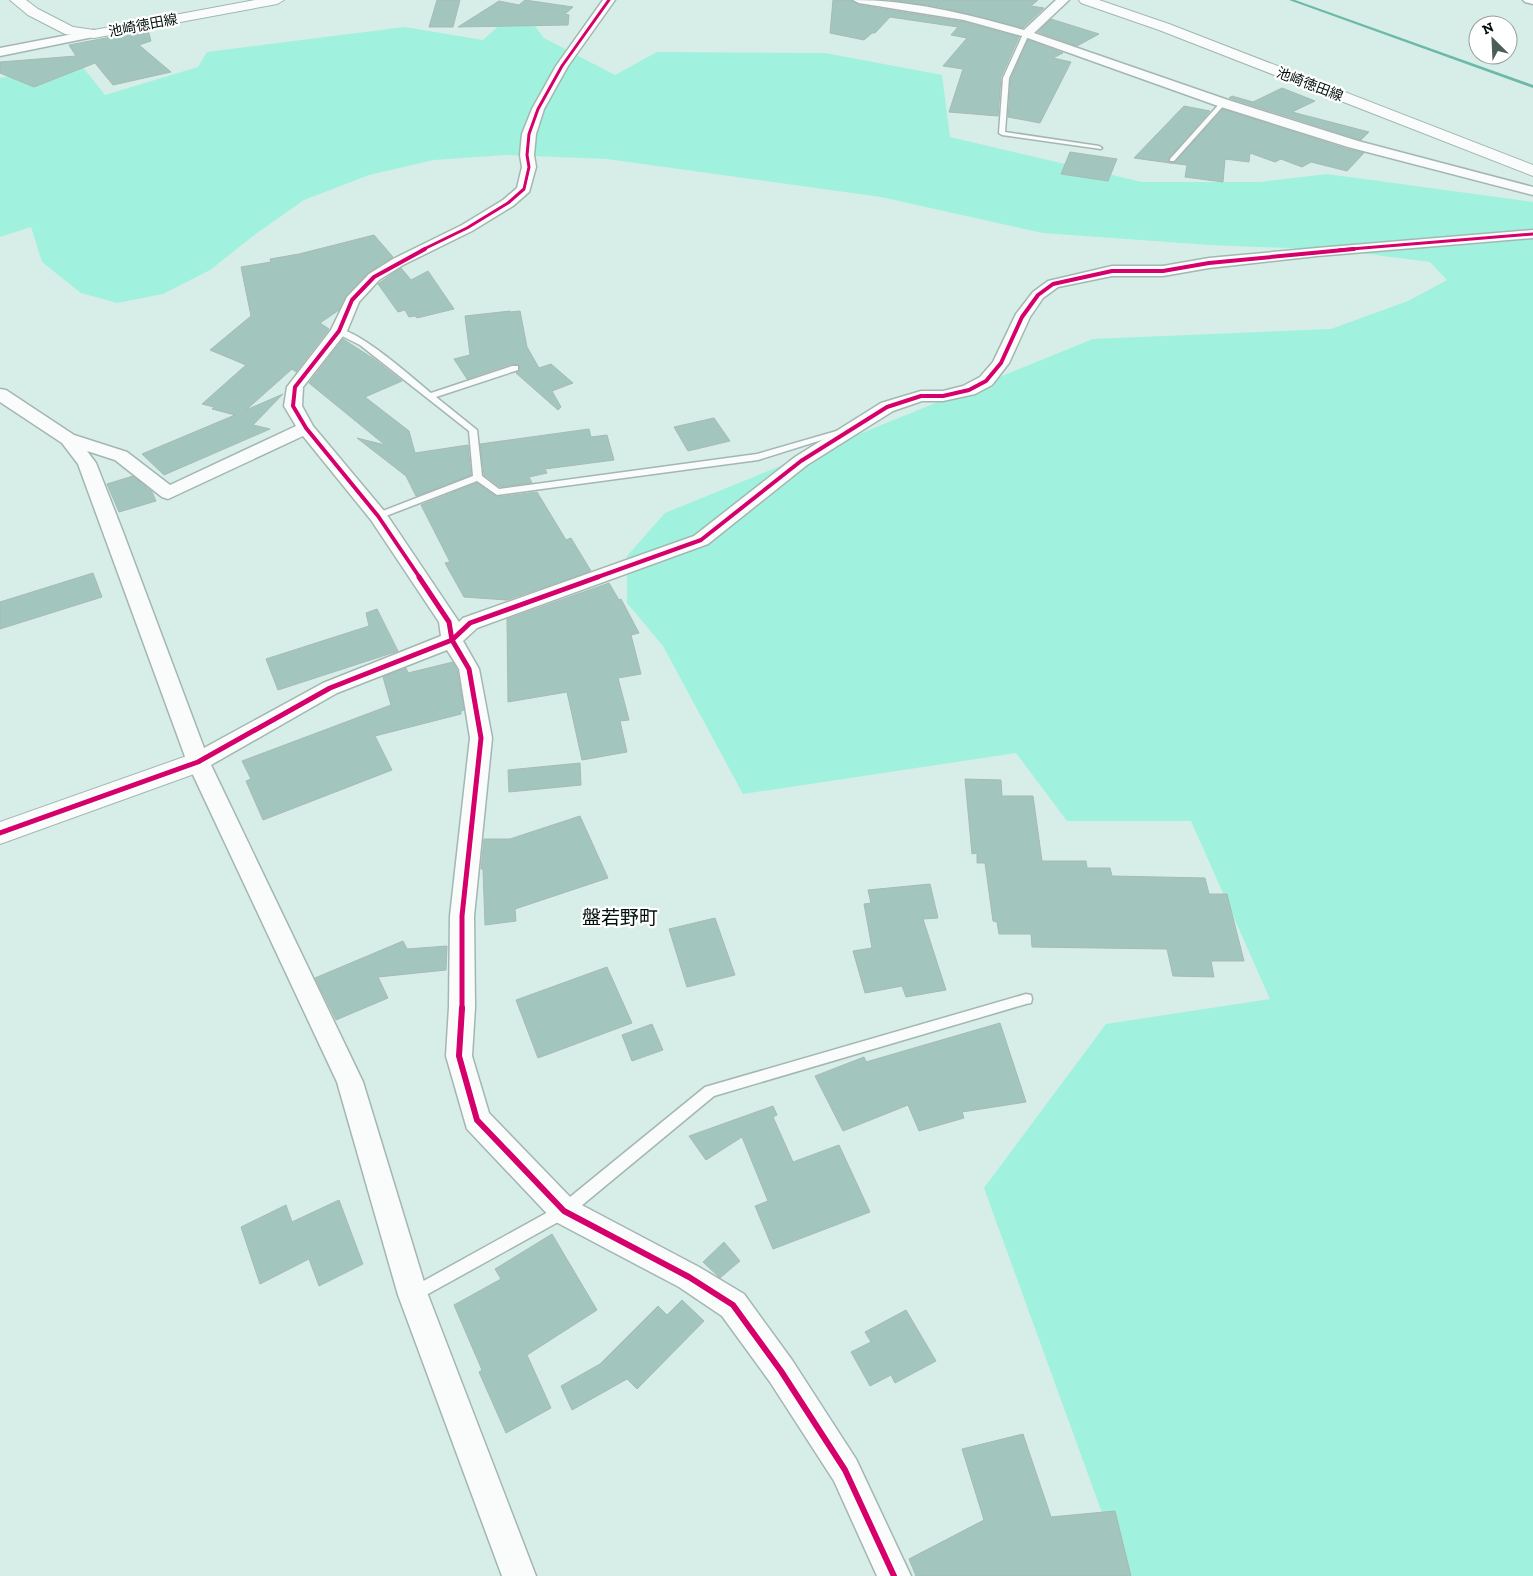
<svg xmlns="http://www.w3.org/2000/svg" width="1533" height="1576" viewBox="0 0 1533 1576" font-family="'Zilla Slab','Noto Sans JP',serif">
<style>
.green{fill:#a1f1df}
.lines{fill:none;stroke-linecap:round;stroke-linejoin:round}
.stream{fill:#6cb9a8;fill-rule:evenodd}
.building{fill:#a2c6be;stroke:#a7bab4}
.lane-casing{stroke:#a4b6b2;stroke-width:3}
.street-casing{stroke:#a4b6b2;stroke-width:3}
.secondary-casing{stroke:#a4b6b2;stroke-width:2}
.lane{fill:#f9fcfb;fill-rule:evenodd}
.street{fill:#f9fcfb;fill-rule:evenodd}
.secondary{fill:#f9fcfb;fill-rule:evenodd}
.cycleway-far3-casing{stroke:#fff;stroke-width:5}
.cycleway-far2-casing{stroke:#fff;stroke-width:6}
.cycleway-far1-casing{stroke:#fff;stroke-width:8}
.cycleway-casing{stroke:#fff;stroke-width:9}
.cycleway-far3{stroke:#d6006c;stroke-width:3}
.cycleway-far2{stroke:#d6006c;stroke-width:4}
.cycleway-far1{stroke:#d6006c;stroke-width:5}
.cycleway{stroke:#d6006c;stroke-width:6}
.labels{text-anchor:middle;stroke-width:4.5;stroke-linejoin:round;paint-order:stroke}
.far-street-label{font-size:14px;fill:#02100c;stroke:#fff}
.quarter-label{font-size:19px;fill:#02100c;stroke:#fff}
</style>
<rect width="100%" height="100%" fill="#d6eee7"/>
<polygon class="green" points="503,22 534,25 544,38 615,75 657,52 825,53 942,75 950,137 1142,182 1260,182 1327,174 1533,202 1533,1576 1125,1576 984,1188 1106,1024 1270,999 1191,821 1067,821 1016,753 743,794 663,646 627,603 627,556 665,513 1093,339 1331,329 1408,301 1447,280 1430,262 1337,250 1210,245 1043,233 881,197 607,159 505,155 434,160 369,175 304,200 257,233 210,270 163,294 117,303 81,293 42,262 31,227 0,237 0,78 81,65 105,95 198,67 207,52 405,27 483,40"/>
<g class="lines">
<polygon class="stream" points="1289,0 1295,0 1533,85 1533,88"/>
</g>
<g class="building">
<polygon points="437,0 460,0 453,27 429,27"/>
<polygon points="525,0 573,7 565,14 569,15 568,25 458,27 499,1 519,5"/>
<polygon points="833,0 851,0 859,5 964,22 1019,37 1001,77 998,116 949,112 963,69 943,66 967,38 951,35 958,27 890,17 875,33 872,33 864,40 830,33"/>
<polygon points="890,0 1038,0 1031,6 1044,8 1023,28 940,7"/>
<polygon points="1051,19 1099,34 1077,46 1038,32"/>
<polygon points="148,30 151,41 139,45 171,72 113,85 95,63 34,87 0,73 0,62 76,56 69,45"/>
<polygon points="1028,40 1063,53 1053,58 1071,62 1040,123 1008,117 1011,78"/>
<polygon points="1282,88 1315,101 1292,112 1369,132 1361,140 1229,98 1232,96 1253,102"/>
<polygon points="1184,106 1210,111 1169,158 1170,163 1134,158"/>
<polygon points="1223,109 1347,149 1364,153 1347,171 1311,162 1302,167 1281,159 1275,162 1250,153 1249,162 1225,159 1223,182 1185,177 1187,165 1170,163 1175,162"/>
<polygon points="1070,152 1117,159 1108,181 1061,174"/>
<polygon points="374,235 393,257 368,273 346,296 339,310 320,323 329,329 296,372 292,369 246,410 283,394 253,425 270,429 164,475 142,454 235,415 212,409 214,407 202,404 246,365 210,350 251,316 241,267 271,262 270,259 299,254"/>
<polygon points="401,268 411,280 428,271 454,309 417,318 415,316 409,317 405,310 398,312 378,284"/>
<polygon points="510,311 510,312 520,311 527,347 539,368 551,364 573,383 552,391 561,407 558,410 516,373 520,371 519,365 511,364 467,379 454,359 470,355 465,316"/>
<polygon points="343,339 374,359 402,381 365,397 409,431 415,453 468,445 471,475 416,496 406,476 357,438 385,445 309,383"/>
<polygon points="714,418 730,441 688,451 674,427"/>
<polygon points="589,429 591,437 607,435 614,460 545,469 547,473 529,477 532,483 500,487 484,475 480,444"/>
<polygon points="133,476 152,492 156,501 119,512 107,484"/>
<polygon points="477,483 497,497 537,492 566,540 571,538 591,571 507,600 464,597 445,563 450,562 421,505"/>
<polygon points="93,573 102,597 0,629 0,602"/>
<polygon points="609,583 619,600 621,599 639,633 631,635 641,674 618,678 629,720 620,721 627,752 582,760 567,692 508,702 507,619"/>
<polygon points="377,609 398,651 278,690 266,659 369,626 366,613"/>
<polygon points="453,662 457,670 464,710 461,711 461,714 375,736 392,770 263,820 246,781 251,779 242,761 391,705 383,677 406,668 408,673"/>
<polygon points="580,763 581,785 509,792 508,770"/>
<polygon points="965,779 1001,780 1002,796 1033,796 1042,861 1086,861 1087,868 1110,868 1112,876 1205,878 1209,894 1227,894 1244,961 1211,961 1214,977 1173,976 1167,949 1032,947 1031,934 999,934 997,922 993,921 985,863 977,863 977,853 972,854"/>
<polygon points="580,816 608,878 515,909 516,921 485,925 483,869 481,869 484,839 510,839"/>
<polygon points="930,884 938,918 923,919 946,990 906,997 902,986 865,993 853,951 872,948 864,904 871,903 868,890"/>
<polygon points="715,918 735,975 687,987 669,929"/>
<polygon points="403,941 407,949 447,946 446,970 378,977 388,998 336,1020 315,978"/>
<polygon points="607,967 632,1023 538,1058 516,1000"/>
<polygon points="1000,1023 1026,1102 962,1112 964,1118 919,1131 908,1105 843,1131 815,1076 864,1057 866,1062"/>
<polygon points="652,1024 663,1050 632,1061 622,1035"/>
<polygon points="773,1106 777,1115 773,1117 793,1162 839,1145 870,1212 773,1249 755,1206 768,1201 742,1137 706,1160 689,1136"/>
<polygon points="339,1200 363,1264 319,1286 309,1259 260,1284 241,1227 286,1205 292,1222"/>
<polygon points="552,1234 597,1310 527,1355 551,1408 506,1433 479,1372 482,1370 454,1305 501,1279 495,1269"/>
<polygon points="724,1242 740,1261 720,1278 703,1262"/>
<polygon points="682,1300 704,1321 637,1389 627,1379 572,1410 561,1386 600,1364 658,1306 667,1315"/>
<polygon points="906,1310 936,1361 895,1383 891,1375 870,1386 851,1352 871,1342 865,1332"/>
<polygon points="1023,1434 1051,1517 1115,1511 1131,1576 916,1576 909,1559 984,1520 962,1449"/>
</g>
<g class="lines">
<defs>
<g id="lane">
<polygon points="1026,32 1029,34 1009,78 1005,132 1099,146 1102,148 1101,149 1002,135 999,133 1003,78 1023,34"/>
<polygon points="1221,102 1226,103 1174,161 1170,161 1170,159"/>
<path d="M336,329C356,327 414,379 431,393L512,366H518V370L436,397L477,430L482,476L499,489L757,454L840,430H846L847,432L758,460L497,495L477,481L378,519L373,516L375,514L473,476L469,431L360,345L336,333Z"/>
<polygon points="1026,994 1031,995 1032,999 1031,1003 1026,1004 714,1096 569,1216 419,1299 414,1301 409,1299 407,1294 409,1289 559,1206 705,1087"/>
</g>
<g id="street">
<path d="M603,0H615L568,66L544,109L536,134L534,155L536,167L529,192L513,206L472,231L403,265L379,280L359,302L347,331L303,387L302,406L313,426L385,512L459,622L463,618L694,536L795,457L881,403L921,391H943L963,386L980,377L993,362L1016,314L1033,292L1048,281L1112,266H1163L1209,258L1317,248L1533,230V238L1317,256L1209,268L1163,276H1112L1058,287L1043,298L1030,317L1009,363L992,385L975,394L943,401H922L893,411L807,465L708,544L477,628L463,641L479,669L492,738L474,916L475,1007L472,1056L489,1113L574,1201L699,1267L744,1294L792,1360L856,1459L911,1576H877L834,1481L770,1382L722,1316L679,1287L554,1221L467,1129L446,1056L449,1007L450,916L470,738L459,669L447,650L337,693L211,765L363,1082L428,1295L536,1576H502L398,1295L337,1082L187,762L78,464L62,443L0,402V389L6,390L74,435L127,452L170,485L296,426L284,406L287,387L331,330L347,297L369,274L393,259L462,225L503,200L517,188L522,167L520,155L522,134L532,109L556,66ZM303,436L371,520L439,622L441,636L323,683L204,748L123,532L96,463L87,451L115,460L162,497L168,499Z"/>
<path d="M853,0C911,0 968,14 1024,30L1056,0H1069L1034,33L1228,100L1358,141L1533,187V195L1348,147L1218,106L1022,36L964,20L859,3Z"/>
<polygon points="1523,0 1533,0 1533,4 1525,2"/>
<polygon points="94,30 98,32 100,34 98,36 0,56 0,48"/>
</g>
<g id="secondary">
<polygon points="10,0 26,0 38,9 73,27 94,30 255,0 284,0 277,4 94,38 65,34 28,15"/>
<polygon points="1079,0 1099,0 1169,24 1533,165 1533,176 1159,30 1081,3"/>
<polygon points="198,752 208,755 212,762 208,769 0,844 0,822"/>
</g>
</defs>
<use href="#lane" class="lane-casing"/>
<use href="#street" class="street-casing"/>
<use href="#secondary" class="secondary-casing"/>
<use href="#lane" class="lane"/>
<use href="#street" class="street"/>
<use href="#secondary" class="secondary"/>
<defs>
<g id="cycleway-far3">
<polyline points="422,250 467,228 508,203 524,189 529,167 527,155 529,134 538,109 562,66 609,0"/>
<polyline points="1339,250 1533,234"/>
</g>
<g id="cycleway-far2">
<polyline points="420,578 378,516 306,428 293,406 295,387 339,331 352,300 374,277 425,249"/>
<polyline points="595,578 701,540 801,461 887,407 921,396 943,396 969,390 986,381 1001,363 1022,317 1038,295 1053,284 1112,271 1163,271 1209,263 1354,249"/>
</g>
<g id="cycleway-far1">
<polyline points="419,577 449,622 452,640 469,669 481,738 462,916 462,1010"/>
<polyline points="0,833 198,762 330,688 452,640 470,623 598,577"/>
</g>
<polyline id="cycleway" points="462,1008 459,1056 477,1120 564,1211 689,1277 733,1305 781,1371 845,1470 894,1576"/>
</defs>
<use href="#cycleway-far3" class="cycleway-far3-casing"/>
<use href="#cycleway-far2" class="cycleway-far2-casing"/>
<use href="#cycleway-far1" class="cycleway-far1-casing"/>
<use href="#cycleway" class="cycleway-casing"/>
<use href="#cycleway-far3" class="cycleway-far3"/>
<use href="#cycleway-far2" class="cycleway-far2"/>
<use href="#cycleway-far1" class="cycleway-far1"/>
<use href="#cycleway" class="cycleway"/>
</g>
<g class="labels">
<g class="far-street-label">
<text transform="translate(143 25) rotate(-11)" y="5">池崎徳田線</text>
<text transform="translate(1310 84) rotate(21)" y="5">池崎徳田線</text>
</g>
<g class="quarter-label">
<text x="620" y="924">盤若野町</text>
</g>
</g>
<g transform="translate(1493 40) rotate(336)"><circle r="24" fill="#ffffff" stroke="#9a9f9e"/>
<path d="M0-4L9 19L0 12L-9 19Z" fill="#4c5e59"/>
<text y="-8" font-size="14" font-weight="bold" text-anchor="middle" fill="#02100c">N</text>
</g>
</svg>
